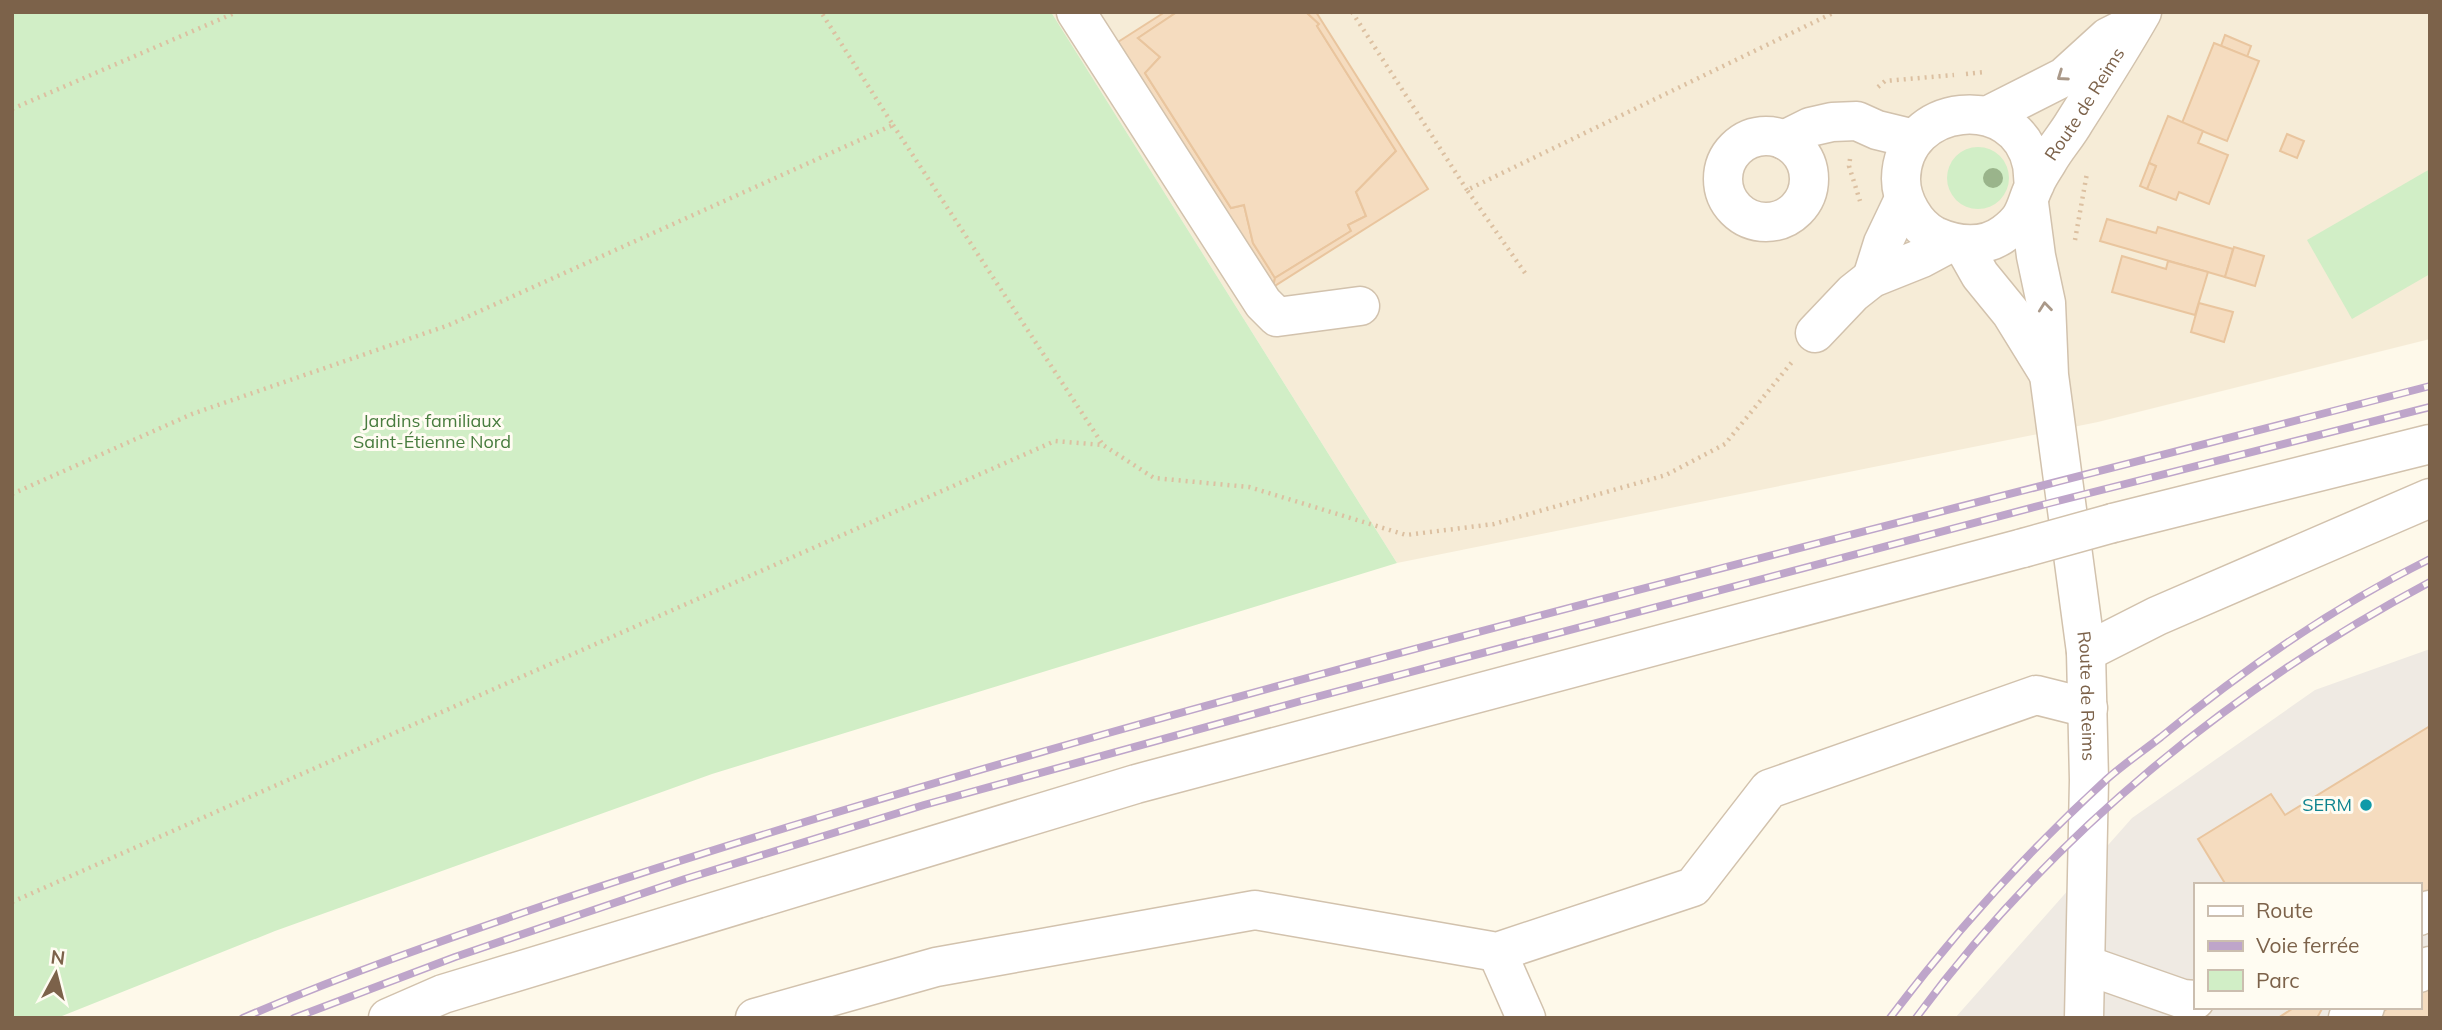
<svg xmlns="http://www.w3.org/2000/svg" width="2442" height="1030" viewBox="0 0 2442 1030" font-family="Mulish,sans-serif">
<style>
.residential{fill:#f6ecd7}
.industrial{fill:#efeae3;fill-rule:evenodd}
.green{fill:#d1eec6}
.building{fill:#f5dcbf;stroke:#e9c59e;stroke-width:2}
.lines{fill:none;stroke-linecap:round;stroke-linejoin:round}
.minor-casing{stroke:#d2c2ad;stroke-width:41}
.path{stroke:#dcc0a1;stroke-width:4.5;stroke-dasharray:2 5;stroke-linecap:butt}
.minor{stroke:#fff;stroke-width:38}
.rail-casing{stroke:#bea5ca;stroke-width:8}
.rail{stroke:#fffcf2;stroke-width:5;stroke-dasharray:16;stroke-linecap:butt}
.minor-bridge-casing{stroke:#d2c2ad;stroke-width:41;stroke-linecap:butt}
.minor-bridge{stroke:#fff;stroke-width:38}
.tree{fill:#9ab48b}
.oneway{stroke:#aa9989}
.culture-dot{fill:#0f9aa8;stroke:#fffcf2;stroke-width:2.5}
.labels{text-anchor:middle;stroke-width:6;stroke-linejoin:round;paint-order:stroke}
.street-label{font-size:18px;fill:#7c624a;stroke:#fffcf2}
.park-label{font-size:18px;fill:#487c3e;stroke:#fffcf2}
.culture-label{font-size:18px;fill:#0d838f;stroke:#fffcf2;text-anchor:end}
</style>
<rect width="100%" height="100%" fill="#fef9ea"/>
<polygon class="residential" points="1051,12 2430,12 2430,339 2098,422 1397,563"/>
<path class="industrial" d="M2430,649V1018H1955L2132,818L2315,690ZM2195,885H2419V1007H2195Z"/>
<g class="green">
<polygon points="12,12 1051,12 1397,563 712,774 275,931 57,1018 12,1018"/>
<circle cx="1978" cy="178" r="31"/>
<polygon points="2430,169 2430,274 2352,319 2307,240"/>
</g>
<g class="building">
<polygon points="1165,12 1177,12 1138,38 1160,57 1145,73 1231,208 1244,205 1253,243 1275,278 1273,287 1118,42"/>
<polygon points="1177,12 1306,12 1319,24 1317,26 1396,151 1356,192 1366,216 1348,225 1351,231 1275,278 1253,243 1244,205 1231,208 1145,73 1160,57 1138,38"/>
<polygon points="1306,12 1316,12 1428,189 1273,287 1275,278 1351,231 1348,225 1366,216 1356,192 1396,151 1317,26 1319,24"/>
<polygon points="2225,35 2251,46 2247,57 2221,46"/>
<polygon points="2214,43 2259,61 2227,141 2182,123"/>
<polygon points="2168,116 2203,131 2198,143 2228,155 2209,204 2179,192 2176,200 2147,189 2156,166 2149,163"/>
<polygon points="2287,134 2304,141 2297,158 2280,151"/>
<polygon points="2149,163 2156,166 2147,189 2140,186"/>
<polygon points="2107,219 2156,233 2158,227 2233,249 2225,277 2100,241"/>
<polygon points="2234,247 2264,256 2255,286 2225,277"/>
<polygon points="2122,256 2166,269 2168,261 2208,272 2195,315 2112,292"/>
<polygon points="2199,303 2233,312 2224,342 2191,332"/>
<polygon points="2430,726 2430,892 2419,898 2419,885 2226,885 2198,839 2271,794 2285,815"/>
<polygon points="2430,983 2430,1018 2373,1018 2390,1007 2419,1007 2419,989"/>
<polygon points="2295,1007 2323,1007 2317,1018 2278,1018"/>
</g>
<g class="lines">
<defs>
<g id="minor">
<polyline points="1076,12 1263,303 1277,317 1360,306"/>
<polyline points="1987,116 2064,77 2108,37 2120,31"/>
<circle cx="1766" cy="179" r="43"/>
<polyline points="1784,140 1810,127 1832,122 1857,121 1877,130 1914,139"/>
<path id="s1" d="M2034,186C2033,179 2033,171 2032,165C2017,90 1902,102 1901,179C1901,200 1915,226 1935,236C1957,246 1984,249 2005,233C2028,216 2024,206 2035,184C2038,176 2044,168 2048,161C2056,147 2067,135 2075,121C2098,85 2121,49 2142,12"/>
<path id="s2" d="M2029,203L2036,256L2046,303L2049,375L2086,652L2089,780L2084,1018"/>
<polyline points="1963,245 1980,275 2011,313 2048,373"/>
<polyline points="1872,278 1883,243 1904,199"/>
<polyline points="1815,333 1853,293 1872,278 1922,258 1950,243"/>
<polyline points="2113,523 2430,444"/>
<polyline points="2086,652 2157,616 2430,498"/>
<polyline points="2419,916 2430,910"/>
<polyline points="1497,952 1526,1018"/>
<polyline points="2086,965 2183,999 2195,1000"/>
<polyline points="2419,973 2430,966"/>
<polyline points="388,1018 443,994 1136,784 2023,548"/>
<polyline points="755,1018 936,967 1255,910 1497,952 1693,887 1769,789 2036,695 2088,708"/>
<polyline points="2348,1018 2365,1007"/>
</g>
</defs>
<use href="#minor" class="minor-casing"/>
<g class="path">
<polyline points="1352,12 1467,190"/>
<polyline points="1966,74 1985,72"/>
<polyline points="1878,87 1885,81 1954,75"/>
<polyline points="12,109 237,12"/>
<polyline points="893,125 1103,445"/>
<polyline points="1850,159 1849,166 1860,201"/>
<polyline points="2075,240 2087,173"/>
<polyline points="1525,273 1467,190 1835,12"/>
<polyline points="12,494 192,414 449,325 893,125 821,12"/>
<polyline points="12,902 1055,441 1103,445 1154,478 1249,487 1406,535 1494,524 1666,475 1725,444 1792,362"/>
</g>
<use href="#minor" class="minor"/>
<defs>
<g id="rail">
<path d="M243,1018C345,974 449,938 554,902C738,840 925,785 1112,732C1549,609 1990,500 2430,386"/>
<polyline points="294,1018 455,957 685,879 924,805 1301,701 2046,504 2430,407"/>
<path d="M1890,1018C1955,932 2028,851 2107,779C2124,764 2143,751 2161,737C2244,669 2333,607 2430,559"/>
<path d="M1916,1018C2050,836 2231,688 2430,582"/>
</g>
</defs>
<use href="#rail" class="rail-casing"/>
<use href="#rail" class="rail"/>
<defs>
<polyline id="minor-bridge" points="2023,548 2113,523"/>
</defs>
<use href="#minor-bridge" class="minor-bridge-casing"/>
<use href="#minor-bridge" class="minor-bridge"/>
</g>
<circle class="tree" cx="1993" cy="178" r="10"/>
<defs><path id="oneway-chevron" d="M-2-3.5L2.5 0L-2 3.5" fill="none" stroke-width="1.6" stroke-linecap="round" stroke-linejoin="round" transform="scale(1.75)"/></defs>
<g class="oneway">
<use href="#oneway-chevron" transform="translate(2062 76) rotate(145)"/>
<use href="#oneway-chevron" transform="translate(2045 307) rotate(-96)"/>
</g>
<circle class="culture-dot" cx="2366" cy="805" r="7"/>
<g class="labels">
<g class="street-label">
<text dy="6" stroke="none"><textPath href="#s1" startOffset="509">Route de Reims</textPath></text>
<text dy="6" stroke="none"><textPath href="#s2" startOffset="497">Route de Reims</textPath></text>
</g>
<g class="park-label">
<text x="432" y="427">Jardins familiaux<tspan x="432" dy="21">Saint-Étienne Nord</tspan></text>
</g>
<g class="culture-label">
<text x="2352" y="811">SERM</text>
</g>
</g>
<rect width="2442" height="1030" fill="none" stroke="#7c624a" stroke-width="28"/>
<rect x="2194" y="883" width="228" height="126" fill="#fffcf2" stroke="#cbbeaf" stroke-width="2"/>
<rect x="2208" y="906" width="35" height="10" fill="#ffffff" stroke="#cbbeaf" stroke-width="2"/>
<text x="2256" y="918" font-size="21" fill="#7c624a">Route</text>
<rect x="2208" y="941" width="35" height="10" fill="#bea5ca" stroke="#cbbeaf" stroke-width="2"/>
<text x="2256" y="953" font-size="21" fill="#7c624a">Voie ferrée</text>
<rect x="2208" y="970" width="35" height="21" fill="#d1eec6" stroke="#cbbeaf" stroke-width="2"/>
<text x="2256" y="988" font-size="21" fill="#7c624a">Parc</text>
<g transform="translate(56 974) rotate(7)" stroke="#fffcf2" stroke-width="5" paint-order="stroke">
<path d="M0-5L12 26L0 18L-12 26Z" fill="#7c624a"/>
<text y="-10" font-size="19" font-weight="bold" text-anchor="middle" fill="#7c624a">N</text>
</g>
</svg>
